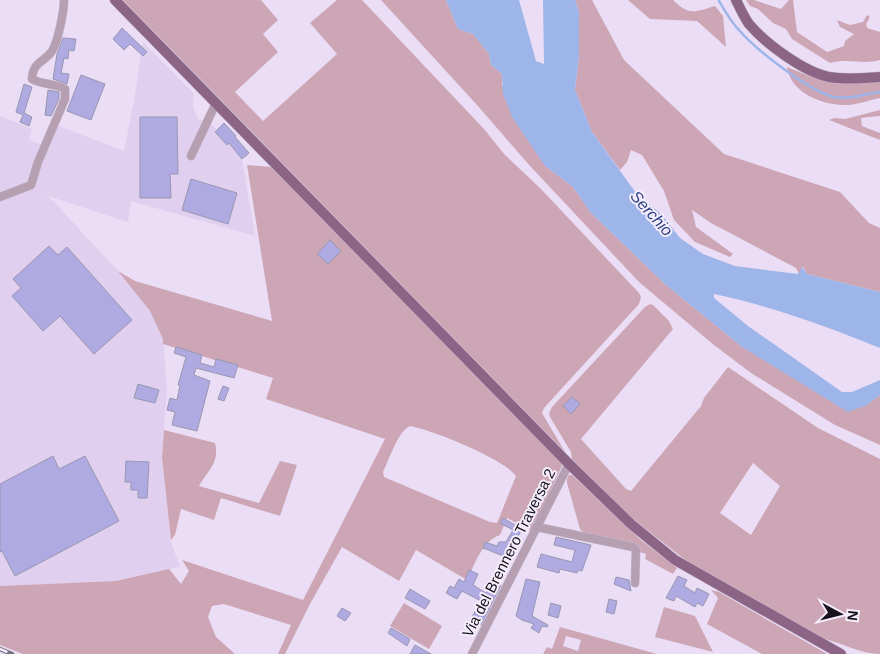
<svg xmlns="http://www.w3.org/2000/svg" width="880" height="654" viewBox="0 0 880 654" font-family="Helvetica,sans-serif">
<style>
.built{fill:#e0cfee}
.green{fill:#cda6b5;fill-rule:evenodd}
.water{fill:#9eb5e9}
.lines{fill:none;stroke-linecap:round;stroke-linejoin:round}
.stream{stroke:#9eb5e9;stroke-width:2.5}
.building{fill:#afaae2;stroke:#9897b0}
.minor-casing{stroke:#c5b8ce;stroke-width:9}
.major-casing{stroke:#c5b8ce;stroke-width:11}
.minor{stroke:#b59fb1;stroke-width:8}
.major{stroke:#8c6586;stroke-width:10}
.rail-casing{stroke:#786f7f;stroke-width:4.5}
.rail{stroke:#f5edfc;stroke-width:2.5;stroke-dasharray:8;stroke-linecap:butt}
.labels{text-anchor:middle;stroke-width:4;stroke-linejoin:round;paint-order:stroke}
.street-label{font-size:15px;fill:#16111a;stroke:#f5edfc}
.water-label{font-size:16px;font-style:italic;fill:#2e4584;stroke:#f5edfc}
</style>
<rect width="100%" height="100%" fill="#ebddf6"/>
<polygon class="built" points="143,42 194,94 193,107 198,119 211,123 242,159 255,236 131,201 128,222 45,195 53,201 118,271 150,311 163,339 167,391 162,458 171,542 180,567 116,581 0,586 0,116 32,129 29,140 47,146 56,125 124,151 134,101"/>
<g class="green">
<polygon points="123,0 261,0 278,20 263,34 278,52 235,92 263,121 337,54 310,23 337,0 362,0 484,129 505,155 541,189 639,293 641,297 639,304 544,408 542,413 565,452"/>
<polygon points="381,0 446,0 458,29 473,34 489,54 491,65 502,74 502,85 545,166 573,187 591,213 665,284 742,347 867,405 880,395 880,445 835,425 751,373 714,345 639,282 530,166 477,105"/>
<polygon points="575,0 592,0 624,60 724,154 840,192 869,223 880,228 880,292 807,274 803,267 799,274 796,268 711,223 692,210 696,227 733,254 730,257 695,242 674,220 664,191 642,155 631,150 627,162 620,170 592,132 575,90 579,56 579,12"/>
<path d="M628,0H673C689,16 695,12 715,6L723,16L726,47L697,21L650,19Z"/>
<path d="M746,0H754L781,9L789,0H793L797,32L827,52L844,46L845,41L854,34L840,27L837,20L850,25L863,22L867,15L870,17L866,24L867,28L880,32V60C864,65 847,58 830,63L792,39L786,29L773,23L758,9L750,6Z"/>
<path d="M787,67L809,76L830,81L880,80V98C870,100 859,104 849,105C824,106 791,94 787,67Z"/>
<polygon points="880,110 880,116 861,118 862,126 880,133 880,140 829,120 834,118 845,119"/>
<path d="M247,165L271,167L562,463V466L532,531L507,518L500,535C482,541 475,564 467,580L416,550L399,581L342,547L310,604L285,654H278L291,625L224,604L212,606L208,617L216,637L235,654H23L0,645V586L116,581L169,569L181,584L189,571L182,560L303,600L385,439L266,399L273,378L163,344V339L150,311L118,271L135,281L272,321ZM410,426C432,430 503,458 516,476L497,523L490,522L384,477L383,472C389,460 398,431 410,426Z"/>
<path d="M650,304L653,305L669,321L673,329L581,439L626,489L631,491L701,406L704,398L728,367L818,428L880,459V654C859,654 841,642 820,638L688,562L632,518L572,460L571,452L550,417L549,413L552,407L645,307ZM753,463L780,486L751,535L720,513Z"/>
<path d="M164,430L215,443C220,463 208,470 199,486L259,503L280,461L297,465L280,516L221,498L214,520L181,509L175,535L171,540L162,458Z"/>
<polygon points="569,475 572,475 641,540 677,568 673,574 645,559 646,554 584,533 580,529 567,483 567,479"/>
<polygon points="711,590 719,592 827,654 762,654 707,624 718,598"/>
<polygon points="404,603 442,626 429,649 390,626"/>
<polygon points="664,607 695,616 713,652 655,637"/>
<path d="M560,627L657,654H543L547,647L552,649ZM566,636L581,640L578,651L563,646Z"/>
</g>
<path class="water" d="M446,0H519L536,61L544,64L543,0H575L579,12V56L575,90L592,132L636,193L661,214L680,238L703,254L735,266L798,274L802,267L807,274L880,292V348C826,326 771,306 714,294V298L748,326L842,392H852L880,380V395L867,405L848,412L742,347L665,284L591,213L573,187L545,166L512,117L503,94L502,74L491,65L489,54L473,34L458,29Z"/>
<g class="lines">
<path class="stream" d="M719,1C725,11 731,22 739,30C756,50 809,91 834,97C848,100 866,94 880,92"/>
</g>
<g class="building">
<polygon points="122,28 147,52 143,56 130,44 124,50 113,39"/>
<polygon points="63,38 76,39 74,51 69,50 68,59 64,58 61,73 69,74 67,84 53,79 57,54"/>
<polygon points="81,75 105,84 91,120 67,111"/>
<polygon points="24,84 32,87 24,113 32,117 29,126 20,122 23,115 16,112"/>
<polygon points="48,90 59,92 59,99 51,116 45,115"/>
<polygon points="140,117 177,117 178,174 170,174 171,198 140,198"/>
<polygon points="224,123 236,136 235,137 249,153 242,159 229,143 227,145 215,132"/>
<polygon points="191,179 237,193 228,224 182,210"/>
<polygon points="330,240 341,251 328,264 317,254"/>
<polygon points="49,246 58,255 67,247 132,320 94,354 60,316 43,331 12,296 21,288 13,279"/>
<polygon points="176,347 202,355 200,363 214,367 216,359 238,365 234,378 196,368 194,375 210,381 197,431 172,425 175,412 167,410 170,398 177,400 180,385 178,385 186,357 174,353"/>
<polygon points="138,384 159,390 155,403 134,398"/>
<polygon points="223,386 229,388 224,401 218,399"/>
<polygon points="572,397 580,404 571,414 563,406"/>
<polygon points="53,456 59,469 85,456 119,521 15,576 2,551 0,552 0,484"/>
<polygon points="126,461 149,462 147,498 138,498 138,490 131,490 131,482 125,482"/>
<polygon points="503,518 522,529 516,540 513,539 506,557 483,548 485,542 497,546 499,542 506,542 513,530 500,523"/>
<polygon points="556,537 591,545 582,571 578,570 577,573 560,569 559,573 537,567 541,554 572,562 575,550 554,545"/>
<polygon points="469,570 478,574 473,585 486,593 493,581 501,585 481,625 479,624 478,626 476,625 475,628 468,624 481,601 462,591 457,599 446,593 450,586 454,588 459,579 464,582"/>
<polygon points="678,576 687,580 684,586 695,593 697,588 709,594 703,606 697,603 695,607 676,596 674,601 666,598"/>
<polygon points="616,577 629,580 631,591 614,584"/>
<polygon points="526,579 540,582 532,616 548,625 547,627 542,626 539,633 531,628 534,624 522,620 516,616"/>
<polygon points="410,589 430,601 425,609 405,598"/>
<polygon points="609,599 617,601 614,614 606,612"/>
<polygon points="551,603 561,606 558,618 548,615"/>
<polygon points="342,608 351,613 345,621 337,616"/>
<polygon points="391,628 410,639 407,646 388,633"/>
<polygon points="415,645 431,654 410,654"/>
</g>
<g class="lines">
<defs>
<g id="minor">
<polyline points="191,156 216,103"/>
<path d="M0,197L31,185L38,162L65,99V89C55,83 42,85 32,79C33,61 44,63 52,51C58,42 64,11 64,0"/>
<polyline points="537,527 633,547 636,550 635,583"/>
<polyline points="472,654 569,464"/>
</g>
<g id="major">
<polyline points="115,0 569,464 631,524 675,560 841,654"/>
<path d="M736,0C740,8 744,17 749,24C766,44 804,72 829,77C846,80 864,78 880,77"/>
</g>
</defs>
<use href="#minor" class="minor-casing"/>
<use href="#major" class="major-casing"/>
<use href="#minor" class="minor"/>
<use href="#major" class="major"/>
<defs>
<polyline id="rail" points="0,649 12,654"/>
</defs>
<use href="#rail" class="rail-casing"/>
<use href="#rail" class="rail"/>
</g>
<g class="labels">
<g class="street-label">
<text transform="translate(509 553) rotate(-63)" y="5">Via del Brennero Traversa 2</text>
</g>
<g class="water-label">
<text transform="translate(652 213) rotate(48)" y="6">Serchio</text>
</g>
</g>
<g transform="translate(840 614) rotate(97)" stroke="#f5edfc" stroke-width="4" paint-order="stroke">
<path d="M0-4L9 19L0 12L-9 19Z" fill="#16111a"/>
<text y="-8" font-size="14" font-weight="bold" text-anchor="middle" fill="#16111a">N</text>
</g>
</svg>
